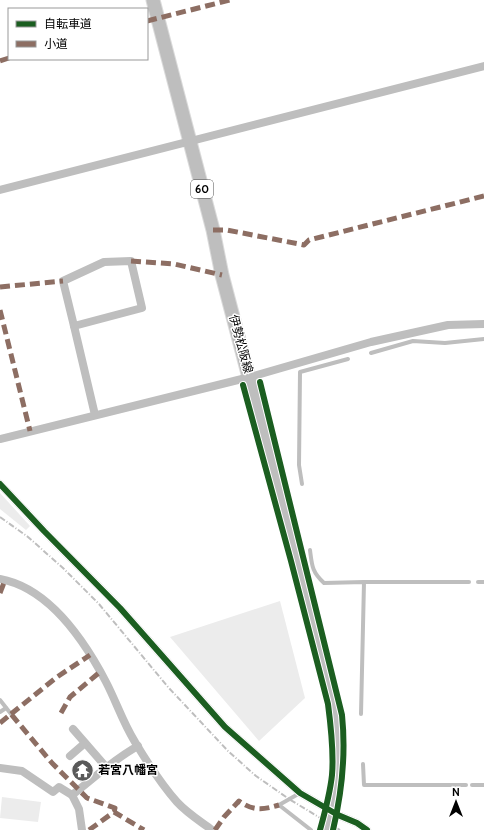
<svg xmlns="http://www.w3.org/2000/svg" width="484" height="830" viewBox="0 0 484 830" font-family="Cabin,'Noto Sans JP',sans-serif">
<style>
.green{fill:#ececec}
.lines{fill:none;stroke-linecap:round;stroke-linejoin:round}
.primary-casing{stroke:#dbdbdb;stroke-width:15}
.lane{stroke:#bebebe;stroke-width:4}
.street{stroke:#bebebe;stroke-width:8}
.primary{stroke:#bebebe;stroke-width:13}
.rail{stroke:#bebebe;stroke-width:2;stroke-dasharray:6 2 1 2;stroke-linecap:butt}
.primary-bridge-casing{stroke:#dbdbdb;stroke-width:15;stroke-linecap:butt}
.primary-bridge{stroke:#bebebe;stroke-width:13}
.quiet{stroke:#8d6e63;stroke-width:5;stroke-dasharray:10 5;stroke-linecap:butt}
.cycleway-casing{stroke:#fff;stroke-width:8}
.cycleway{stroke:#1b5e20;stroke-width:6}
.labels{text-anchor:middle;stroke-width:3;stroke-linejoin:round;paint-order:stroke}
.shield{fill:#fff;stroke:#4c4c4c;stroke-width:1}
.shield-label{font-size:11px;font-weight:bold;fill:#000}
.street-label{font-size:12px;fill:#000;stroke:#fff}
.poi-label{font-size:12px;font-weight:bold;fill:#000;stroke:#fff;text-anchor:start}
</style>
<rect width="100%" height="100%" fill="#fff"/>
<g class="green">
<polygon points="0,493 30,526 26,530 0,509"/>
<polygon points="280,601 305,698 259,741 170,637"/>
<polygon points="2,797 41,802 38,822 0,818"/>
</g>
<g class="lines">
<defs>
<polyline id="primary" points="153,0 213,230 222,275 297,560"/>
</defs>
<use href="#primary" class="primary-casing"/>
<g class="lane">
<polyline points="371,353 413,341 445,343 484,339"/>
<polyline points="302,484 299,465 300,372 348,359"/>
<path d="M310,550C312,566 312,572 324,583L364,582L361,714"/>
<polyline points="364,582 469,582"/>
<polyline points="478,582 484,582"/>
<polyline points="0,700 11,714"/>
<polyline points="0,712 6,708"/>
<polyline points="363,764 364,785 466,785"/>
<polyline points="472,785 484,785"/>
<polyline points="300,793 279,805 311,830"/>
</g>
<g class="street">
<polyline points="0,190 484,66"/>
<polygon points="131,261 142,308 74,326 63,281 104,262"/>
<polyline points="74,326 95,415"/>
<polyline points="0,439 250,377 371,342 448,325 484,324"/>
<polyline points="0,484 44,531 120,608 225,727 300,793 338,815 357,823 367,830"/>
<path d="M0,579C49,588 84,640 106,682C116,701 123,723 135,742C147,762 161,784 177,802C187,813 200,821 212,830"/>
<polyline points="73,729 107,768"/>
<polyline points="70,756 85,743"/>
<polyline points="0,768 22,771 53,792 59,787 72,795 79,809 82,830"/>
<path d="M72,795C94,778 114,759 138,746"/>
</g>
<use href="#primary" class="primary"/>
<polyline class="rail" points="0,517 28,537 63,568 99,604 168,687 228,751 256,776 289,799 340,830"/>
<defs>
<polyline id="primary-bridge" points="297,560 329,685 337,738 337,777 334,798 327,830"/>
</defs>
<use href="#primary-bridge" class="primary-bridge-casing"/>
<use href="#primary-bridge" class="primary-bridge"/>
<g class="quiet">
<polyline points="147,21 230,0"/>
<polyline points="0,61 9,58"/>
<polyline points="213,230 227,230 304,245 309,240 484,196"/>
<polyline points="131,261 174,264 222,275"/>
<polyline points="0,287 63,281"/>
<polyline points="0,310 30,431"/>
<polyline points="0,593 5,580"/>
<polyline points="61,713 70,697 100,672"/>
<polyline points="11,714 57,677 90,655"/>
<polyline points="0,723 11,714 52,763 87,798 115,808 114,812"/>
<polyline points="89,830 114,812 144,830"/>
<path d="M215,830L224,817L239,801C253,811 263,810 279,805"/>
</g>
<defs>
<g id="cycleway">
<path d="M260,382L342,715C346,754 342,792 333,830"/>
<path d="M243,385L291,561L328,704C331,727 334,752 332,775C330,794 325,812 320,830"/>
<polyline points="0,484 44,531 120,608 225,727 300,793 338,815 357,823 367,830"/>
</g>
</defs>
<use href="#cycleway" class="cycleway-casing"/>
<use href="#cycleway" class="cycleway"/>
</g>
<defs>
<symbol id="temple-disc" viewBox="-11 -11 22 22"><circle r="9.5" fill="#595959" stroke="#fff"/><path d="M0-6L5-2H3V0L6.5 2.5H4V6H1.5V3h-3V6H-4V2.5H-6.5L-3 0V-2H-5Z" fill="#fff"/></symbol>
</defs>
<g fill-rule="evenodd">
<use href="#temple-disc" x="70" y="758" width="25" height="25"/>
</g>
<g class="labels">
<rect class="shield" x="191" y="180" width="22" height="18" rx="3"/>
<g class="shield-label">
<text x="202" y="193">60</text>
</g>
<g class="street-label">
<text transform="translate(241 344) rotate(75)" y="4">伊勢松阪線</text>
</g>
<g class="poi-label">
<text x="98" y="774">若宮八幡宮</text>
</g>
</g>
<rect x="8" y="8" width="140" height="52" fill="#ffffff" stroke="#999999"/>
<rect x="16" y="21" width="20" height="6" fill="#1b5e20" stroke="#999999"/>
<text x="44" y="28" font-size="12" fill="#000000">自転車道</text>
<rect x="16" y="41" width="20" height="6" fill="#8d6e63" stroke="#999999"/>
<text x="44" y="48" font-size="12" fill="#000000">小道</text>
<g transform="translate(456 802)" stroke="#ffffff" stroke-width="3" paint-order="stroke">
<path d="M0-3L7 15L0 10L-7 15Z" fill="#000000"/>
<text y="-6" font-size="11" font-weight="bold" text-anchor="middle" fill="#000000">N</text>
</g>
</svg>
